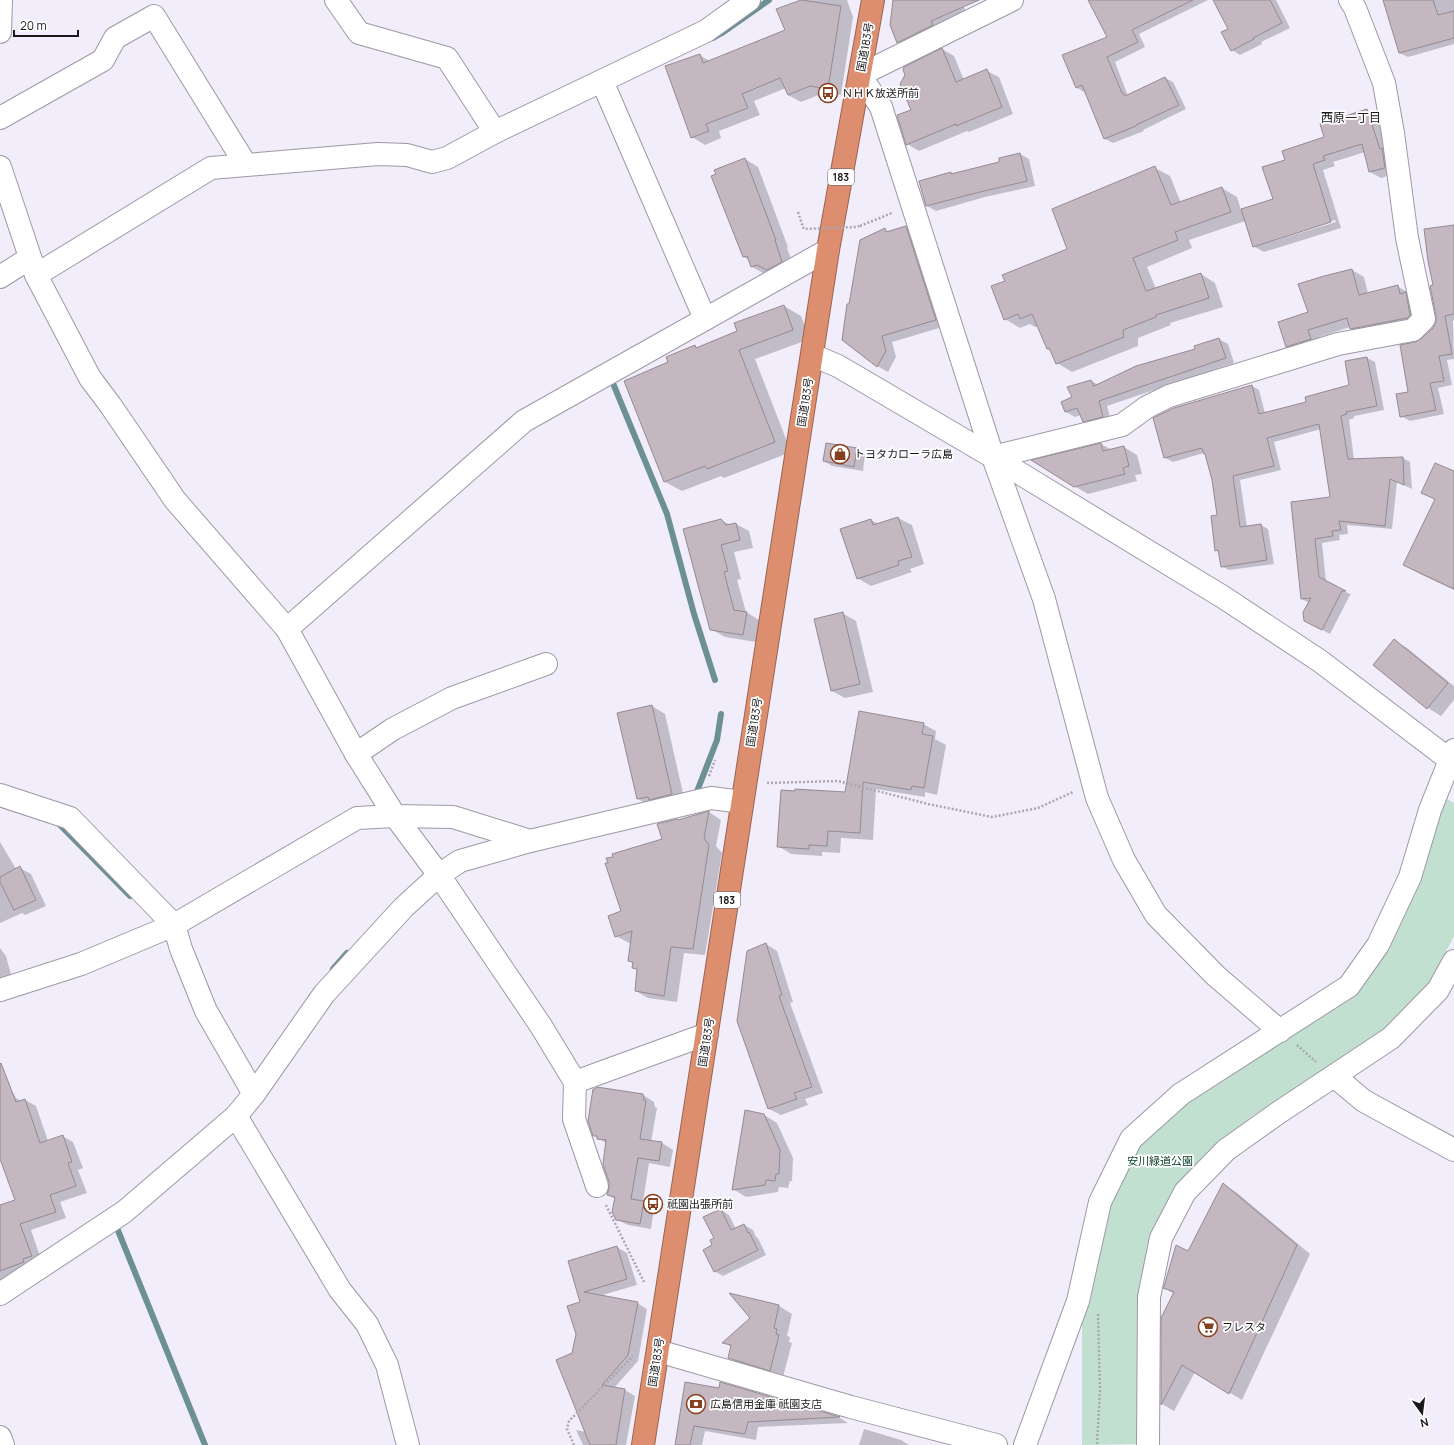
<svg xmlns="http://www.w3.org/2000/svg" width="1454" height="1445" viewBox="0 0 1454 1445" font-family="Manrope,'Noto Sans JP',sans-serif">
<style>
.green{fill:#c2e0cf}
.shadow{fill:#0003;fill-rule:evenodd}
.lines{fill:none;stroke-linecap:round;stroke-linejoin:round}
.stream{stroke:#6c9094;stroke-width:6}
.building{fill:#c4b7bf;stroke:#968a92}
.minor-casing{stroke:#9d98a5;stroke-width:24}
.highway-casing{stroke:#986552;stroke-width:24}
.path{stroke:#aaa6b1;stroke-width:2.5;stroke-dasharray:2 2;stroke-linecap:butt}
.minor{stroke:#fff;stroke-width:22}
.highway{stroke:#dc8e6f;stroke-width:22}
.path-bridge{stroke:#aaa6b1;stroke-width:2.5;stroke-dasharray:2 2;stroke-linecap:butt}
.labels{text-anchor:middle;stroke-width:3.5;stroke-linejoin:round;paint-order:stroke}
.shield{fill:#fff;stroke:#5f5d60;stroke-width:1}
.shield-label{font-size:10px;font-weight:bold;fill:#1a181c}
.street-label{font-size:11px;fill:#1a181c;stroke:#fff}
.poi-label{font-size:11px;fill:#1a181c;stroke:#fff;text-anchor:start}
.park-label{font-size:11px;fill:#0d422b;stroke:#fff}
.neighbourhood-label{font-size:12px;fill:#1a181c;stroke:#fff}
</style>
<rect width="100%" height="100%" fill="#f2edfb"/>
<polygon class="green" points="1442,796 1454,803 1454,936 1429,984 1377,1035 1251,1117 1186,1177 1150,1241 1140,1444 1082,1445 1082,1323 1105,1214 1135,1140 1206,1085 1351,991"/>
<g class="shadow">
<polygon points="804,0 847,0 853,17 841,95 824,93 801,102 788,95 786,88 754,101 760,115 719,131 721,138 705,145 692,137 699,55 710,61 786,31 778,10"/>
<polygon points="894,0 961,0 968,17 910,49 898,42"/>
<polygon points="1089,0 1208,0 1139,34 1145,47 1115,62 1128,96 1165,78 1173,82 1186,109 1143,130 1144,131 1113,143 1105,139 1086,91 1084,92 1076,87 1108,38"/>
<polygon points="1214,0 1276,0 1290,28 1261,42 1262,44 1240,55 1232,50 1229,29"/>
<polygon points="1384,0 1454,0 1454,44 1408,57 1399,53"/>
<polygon points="942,49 954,56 964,80 987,71 999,77 1013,114 969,132 967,131 919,151 907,144 912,110 906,75"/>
<path d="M1367,110L1377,116L1395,174L1381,178L1370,172L1365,152L1333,162L1335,166L1323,170L1341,228L1264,252L1253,246L1245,221L1189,240L1192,248L1147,267L1156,289L1201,274L1215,283L1223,307L1170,323L1171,325L1138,338V346L1072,372L1057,363L1051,351L1047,349L1038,326L1035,327L1030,324L1020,328L1005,319L1006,281L1069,249L1155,168L1170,176L1181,203L1222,188L1237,197L1241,210L1274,200L1286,160L1325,138ZM1335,220L1336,222L1260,245V243Z"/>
<polygon points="1020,154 1029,159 1035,186 985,197 936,211 927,206 950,173 953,174 1001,162 1000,159"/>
<polygon points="745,159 758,167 788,247 787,248 795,269 765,274 752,267 749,260 744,257 712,177"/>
<polygon points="1454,226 1454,320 1453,321 1454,359 1447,360 1452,385 1438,388 1444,414 1410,421 1401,416 1409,392 1416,343 1422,340 1434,328 1437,322 1435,286"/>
<polygon points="906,227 916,233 946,326 892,342 896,357 888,372 877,366 849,304 885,230 889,232"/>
<polygon points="1352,270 1364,277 1368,293 1397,286 1409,293 1421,322 1362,335 1351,328 1350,327 1319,337 1321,346 1298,353 1287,346 1309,313"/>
<polygon points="784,306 801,316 810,339 755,359 791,452 724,478 721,476 682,491 665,482 625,381 669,362 695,346 698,348 739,332"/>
<polygon points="1219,339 1228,344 1234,363 1107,406 1111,421 1093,426 1084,421 1081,415 1075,417 1066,412 1062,402 1073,397 1091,381 1099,385 1196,349"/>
<polygon points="1367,358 1375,362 1384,410 1354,416 1354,418 1349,420 1354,460 1403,458 1410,462 1412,489 1397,482 1392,529 1347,525 1348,534 1339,535 1340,540 1322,543 1326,582 1352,595 1350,595 1330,634 1313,625 1309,603 1302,599 1292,503 1331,498 1321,429 1274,442 1281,470 1240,480 1247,527 1261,525 1268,529 1274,564 1229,570 1221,566 1220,552 1216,550 1218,516 1213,479 1207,454 1204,453 1173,462 1165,458 1252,386 1259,390 1265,413 1308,402 1351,385"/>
<polygon points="827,444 857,449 865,454 863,471 832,466 824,461"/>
<polygon points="1101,444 1112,450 1124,447 1137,455 1142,474 1135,475 1137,481 1088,494 1074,486"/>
<polygon points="1454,473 1454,590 1420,574 1404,565 1435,500 1422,492"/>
<polygon points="898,518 912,525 924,564 910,569 912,572 871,586 857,578 871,520 879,524"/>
<polygon points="721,520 730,525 736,524 749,531 753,548 734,552 741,579 737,580 746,612 759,620 756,642 725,637 711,629"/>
<polygon points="842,613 856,621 873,692 845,698 832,691"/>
<polygon points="1394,641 1407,648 1454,686 1454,700 1441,716 1428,708 1374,665"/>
<polygon points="652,706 665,714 685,802 651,806 638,799"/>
<polygon points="923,724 936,731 935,739 946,745 937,795 925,792 925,797 876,789 873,840 841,838 840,853 822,852 822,856 791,854 778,846 796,792 846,793"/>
<polygon points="709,812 721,820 716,846 722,853 705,955 684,953 677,1002 648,998 636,991 638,970 634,968 634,964 629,961 631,943 629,943 616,936 623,912 663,839 679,821"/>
<polygon points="0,842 16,869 20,868 31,874 46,906 25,915 22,913 0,923"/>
<polygon points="766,944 777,951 793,1002 790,1003 823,1093 805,1099 808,1105 781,1115 769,1109 738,1021"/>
<polygon points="0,948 6,956 13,982 0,991"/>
<polygon points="0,1069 16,1098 21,1101 25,1100 36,1106 48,1141 62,1136 73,1142 83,1168 78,1170 87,1193 60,1202 66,1218 31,1230 42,1262 0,1284 0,1206 16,1200 0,1156"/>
<polygon points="643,1095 654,1102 655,1107 657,1108 651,1142 662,1143 673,1150 670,1167 649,1163 643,1202 654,1208 651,1229 628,1225 616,1219 615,1199 608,1195 610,1188 607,1144 594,1135"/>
<polygon points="764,1115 777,1123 793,1158 792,1181 790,1181 788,1188 779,1187 778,1192 746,1197 733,1189"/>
<polygon points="1223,1185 1236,1192 1310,1254 1242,1400 1195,1372 1174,1411 1162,1404 1162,1318 1174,1294 1165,1288 1188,1252"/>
<polygon points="721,1210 729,1215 736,1229 744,1225 753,1230 756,1237 758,1238 766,1255 723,1276 714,1271 714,1246"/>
<polygon points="617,1247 627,1253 637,1285 599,1296 637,1303 647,1309 638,1361 614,1388 625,1390 635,1396 626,1445 583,1445 576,1430 586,1432 573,1353 582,1303 569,1262"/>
<polygon points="779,1306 792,1314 787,1336 790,1337 789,1342 792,1343 783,1377 742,1365 729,1358 731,1347 724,1342"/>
<polygon points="721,1383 840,1418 848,1423 758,1427 756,1440 705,1431 702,1445 676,1445 720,1389"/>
<polygon points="864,1429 901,1440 909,1445 859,1445"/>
</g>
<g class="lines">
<g class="stream">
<polyline points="713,38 722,33 769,0"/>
<polyline points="615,379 612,381 667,514 694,614 715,680"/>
<polyline points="696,794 717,740 721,714"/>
<polyline points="58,823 130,896"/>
<polyline points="333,969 347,953"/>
<polyline points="117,1228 205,1445"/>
</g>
</g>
<g class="building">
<polygon points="801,0 841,6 828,89 810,86 788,95 780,78 742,94 748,108 706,124 709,131 691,138 665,66 700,54 703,63 785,30 776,9"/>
<polygon points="893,0 979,0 931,21 933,25 897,43 890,25"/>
<polygon points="1088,0 1193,0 1132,30 1138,42 1107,57 1122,93 1123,93 1125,96 1165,77 1179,105 1136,125 1136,126 1104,139 1082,85 1076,88 1062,55 1107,37"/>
<polygon points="1213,0 1270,0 1282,23 1253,38 1254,39 1231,51 1221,32 1228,29"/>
<polygon points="1383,0 1433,0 1438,15 1454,11 1454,38 1399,53"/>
<polygon points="942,48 956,82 987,69 1002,107 956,126 956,124 906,145 897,115 911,110 900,84 905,75 903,70 904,67"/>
<polygon points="1367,109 1380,149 1382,148 1385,168 1369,172 1362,144 1323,156 1325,160 1313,164 1331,222 1253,247 1241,209 1273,199 1262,167 1285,160 1282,151 1324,137 1320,124"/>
<polygon points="1020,153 1027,181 976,193 926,206 919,181 951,172 951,174 999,162 999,158"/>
<polygon points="745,158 776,240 775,240 782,262 767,270 757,265 751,267 747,256 743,257 711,176 716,174 714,170"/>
<polygon points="1155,166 1171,205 1222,187 1231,212 1175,232 1178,240 1133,258 1146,291 1201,273 1209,298 1156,315 1156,317 1123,330 1124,337 1056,364 1049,348 1047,349 1032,314 1020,319 1018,314 1004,320 991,286 1005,281 1002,275 1067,249 1052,209"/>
<polygon points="1454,225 1454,314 1445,316 1452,354 1439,356 1444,381 1430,383 1436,410 1400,417 1396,394 1408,392 1400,345 1415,342 1421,339 1433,328 1436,322 1436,316 1430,286 1433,285 1428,261 1424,229"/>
<polygon points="906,226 936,320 882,336 886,351 877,367 842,340 847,304 849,304 860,240 885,228 886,232"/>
<polygon points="1352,269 1359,295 1398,285 1400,294 1406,292 1410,315 1407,318 1350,329 1347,318 1308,330 1311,339 1286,347 1278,322 1308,312 1298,284 1324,276"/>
<polygon points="784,305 793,330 739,350 775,442 707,469 705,466 664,482 624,381 668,362 666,357 695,345 696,348 737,331 734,323"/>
<polygon points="1219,338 1226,358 1099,401 1103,417 1083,422 1077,408 1065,412 1061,402 1072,397 1067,387 1091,380 1094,386 1136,366 1195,349 1194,346"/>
<polygon points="1367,357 1377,406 1346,412 1347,414 1341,416 1348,459 1403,457 1404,485 1390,479 1385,526 1339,521 1341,530 1332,531 1333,536 1315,539 1319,577 1346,591 1342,591 1322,630 1304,621 1303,612 1311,598 1301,599 1291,502 1330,497 1319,424 1267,438 1274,466 1233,476 1240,527 1261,524 1267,560 1221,567 1218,550 1215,551 1211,516 1217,515 1212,480 1205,454 1204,454 1202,448 1164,458 1153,418 1174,408 1252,385 1259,414 1306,402 1305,397 1349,385 1345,361"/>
<polygon points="826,443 857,448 854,467 823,461"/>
<polygon points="1101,443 1103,451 1124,446 1129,466 1123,468 1125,474 1074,487 1031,460"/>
<polygon points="1435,463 1454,471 1454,589 1403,565 1435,499 1421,493"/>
<polygon points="898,517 912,557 898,561 899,565 857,579 840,529 871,519 873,525"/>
<polygon points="721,519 726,525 736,523 740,540 721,545 728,571 724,572 734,610 747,612 743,635 710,630 683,529"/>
<polygon points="843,612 860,684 831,691 814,619"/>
<polygon points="1394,639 1448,683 1427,709 1373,665"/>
<polygon points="652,705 672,794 649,800 648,797 637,799 617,713"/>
<polygon points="859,711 924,723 922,734 933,736 924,788 912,786 911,790 863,782 860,833 828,831 827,846 809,845 809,849 777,847 781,790 795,791 795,789 845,792"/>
<polygon points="709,811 704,838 709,845 693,949 671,947 664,996 635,991 637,969 632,968 633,962 628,961 632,931 615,937 608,916 621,911 605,863 608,863 606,858 613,857 612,854 662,839 657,824 677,819 678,820"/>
<polygon points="20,866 36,900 14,910 0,882 0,877"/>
<polygon points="766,943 782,995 779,996 812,1087 794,1093 797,1099 768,1109 737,1021 747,951"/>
<polygon points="1,1063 16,1102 25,1099 40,1143 63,1135 72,1162 68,1163 76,1186 50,1195 56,1212 20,1224 32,1256 23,1259 24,1262 0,1271 0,1205 15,1200 0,1159 0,1064"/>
<polygon points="597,1087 643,1094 644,1100 646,1101 640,1139 662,1142 659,1161 638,1158 631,1199 644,1201 640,1224 616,1220 612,1212 615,1197 607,1195 609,1188 609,1182 603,1164 606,1140 597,1139 597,1136 593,1136 588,1121 593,1089 595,1089"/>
<polygon points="745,1110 764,1114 780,1150 779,1174 776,1174 775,1181 766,1180 765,1185 732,1190"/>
<polygon points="1223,1183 1297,1245 1229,1394 1182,1365 1161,1405 1161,1318 1174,1292 1163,1288 1165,1283 1176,1245 1188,1251"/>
<polygon points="721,1209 731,1230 744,1224 748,1233 749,1232 758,1250 714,1272 703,1250 712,1245 710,1240 714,1238 703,1217"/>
<polygon points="617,1246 627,1279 584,1292 638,1302 628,1355 602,1385 625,1389 616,1445 590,1445 556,1360 572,1353 576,1334 567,1306 580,1302 568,1261"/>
<polygon points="729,1293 779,1305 774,1328 777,1329 776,1334 779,1335 770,1371 728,1358 731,1345 722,1343 750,1318"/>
<polygon points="685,1382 719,1388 720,1382 840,1417 748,1422 745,1434 694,1426 690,1445 675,1445"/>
</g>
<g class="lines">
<defs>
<g id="minor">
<polyline points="336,0 359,33 447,58 495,132"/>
<polyline points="1012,0 860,75 881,107 993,457 1044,599 1097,798 1124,860 1156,915 1216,976 1280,1031"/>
<polyline points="0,32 1,0"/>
<polyline points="602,81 705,319"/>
<polyline points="0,118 103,60 115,38 154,16 246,165"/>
<polyline points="0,167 36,275 90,378 111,406 175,500 287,629 356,754 395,816 439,875 541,1026 575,1082"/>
<polyline points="36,275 211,168 378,154 407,155 432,162 447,158 495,132 706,31 749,0"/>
<polyline points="0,277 30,258"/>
<polyline points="812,355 838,366 993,457 1223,597 1320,661 1454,763"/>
<polyline points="993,457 1122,425 1147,407 1169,396 1338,344 1413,330 1424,319 1407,238 1393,133 1384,83 1355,8 1350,0"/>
<polyline points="287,629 524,421 828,250"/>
<polyline points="356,754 393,729 452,698 546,664"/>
<polyline points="0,795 70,818 174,925 181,949 206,1011 254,1094"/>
<polyline points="0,990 81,964 174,925 357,818 395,816 453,817 530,841"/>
<polyline points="1334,1076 1364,1101 1454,1150"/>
<polyline points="236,1116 340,1290 367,1324 387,1365 408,1445"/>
<polyline points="597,1186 574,1119 575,1082 707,1034"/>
<polyline points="0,1294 124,1212 236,1116 254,1094 324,994 404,907 439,875 460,861 530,841 711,798 742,802"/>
<polyline points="658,1351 851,1407 996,1445"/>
<polyline points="0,1437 3,1445"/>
<polyline points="1025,1445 1078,1301 1100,1202 1131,1139 1181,1094 1349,986 1378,945 1410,877 1430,810 1454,750"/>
<polyline points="1148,1445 1149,1297 1161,1238 1185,1192 1226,1150 1278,1113 1391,1038 1438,990 1454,961"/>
</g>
<polyline id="highway" points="643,1445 828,250 873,0"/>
</defs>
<use href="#minor" class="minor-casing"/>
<use href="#highway" class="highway-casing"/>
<g class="path">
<polyline points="798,212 803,227"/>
<polyline points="860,226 892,213"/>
<polyline points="709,776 715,760"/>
<polyline points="767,783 838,781 928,804 992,817 1038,808 1073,792"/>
<polyline points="1297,1045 1316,1062"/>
<polyline points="606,1205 644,1282"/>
<polyline points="1097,1444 1100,1391 1098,1314"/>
<polyline points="574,1445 567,1429 569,1421 633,1356"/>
</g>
<use href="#minor" class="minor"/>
<use href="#highway" class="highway"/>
<polyline class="path-bridge" points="803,227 804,229 856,227 860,226"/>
</g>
<defs>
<symbol id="bus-ring" viewBox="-11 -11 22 22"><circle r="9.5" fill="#fff" stroke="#87401d" stroke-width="1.5"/><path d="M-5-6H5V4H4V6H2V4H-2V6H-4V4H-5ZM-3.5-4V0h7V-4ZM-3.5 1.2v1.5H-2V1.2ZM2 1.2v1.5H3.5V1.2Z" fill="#87401d"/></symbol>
<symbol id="shop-ring" viewBox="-11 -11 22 22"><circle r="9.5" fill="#fff" stroke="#87401d" stroke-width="1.5"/><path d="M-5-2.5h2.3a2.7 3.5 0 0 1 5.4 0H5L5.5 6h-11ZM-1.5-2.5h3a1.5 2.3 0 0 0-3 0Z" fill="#87401d"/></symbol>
<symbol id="supermarket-ring" viewBox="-11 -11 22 22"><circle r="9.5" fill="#fff" stroke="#87401d" stroke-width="1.5"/><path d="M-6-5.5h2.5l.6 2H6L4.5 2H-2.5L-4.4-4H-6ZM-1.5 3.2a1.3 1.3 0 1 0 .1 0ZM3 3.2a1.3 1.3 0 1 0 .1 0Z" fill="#87401d"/></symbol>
<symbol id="bank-ring" viewBox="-11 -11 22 22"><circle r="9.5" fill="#fff" stroke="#87401d" stroke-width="1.5"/><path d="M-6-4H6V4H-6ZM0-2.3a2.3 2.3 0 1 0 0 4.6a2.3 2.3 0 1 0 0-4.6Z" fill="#87401d"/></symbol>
</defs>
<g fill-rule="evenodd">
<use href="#bus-ring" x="817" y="82" width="22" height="22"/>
<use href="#shop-ring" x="829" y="443" width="22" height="22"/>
<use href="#bus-ring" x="642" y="1193" width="22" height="22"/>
<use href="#supermarket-ring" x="1197" y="1316" width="22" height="22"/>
<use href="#bank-ring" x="685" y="1393" width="22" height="22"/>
</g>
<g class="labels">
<g class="shield">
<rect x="828" y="169" width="26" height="16" rx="3"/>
<rect x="714" y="892" width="26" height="16" rx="3"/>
</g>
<g class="shield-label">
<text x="841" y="181">183</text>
<text x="727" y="904">183</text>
</g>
<g class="street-label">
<text transform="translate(865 47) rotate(-80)" y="4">国道183号</text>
<text transform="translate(805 402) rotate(-81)" y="4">国道183号</text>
<text transform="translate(754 722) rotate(-81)" y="4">国道183号</text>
<text transform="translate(706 1042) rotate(-81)" y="4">国道183号</text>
<text transform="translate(656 1362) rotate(-81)" y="4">国道183号</text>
</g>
<g class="poi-label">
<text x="842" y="97">ＮＨＫ放送所前</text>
<text x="854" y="458">トヨタカローラ広島</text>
<text x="667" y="1208">祇園出張所前</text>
<text x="1222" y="1331">フレスタ</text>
<text x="710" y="1408">広島信用金庫 祇園支店</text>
</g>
<g class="park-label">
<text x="1160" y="1165">安川緑道公園</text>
</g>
<g class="neighbourhood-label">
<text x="1351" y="122">西原一丁目</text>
</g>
</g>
<g transform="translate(1422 1413) rotate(166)" stroke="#ffffff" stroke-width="3" paint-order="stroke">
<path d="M0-3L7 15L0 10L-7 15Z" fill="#1a181c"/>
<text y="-6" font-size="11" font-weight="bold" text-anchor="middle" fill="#1a181c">N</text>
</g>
<path d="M14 30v6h64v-6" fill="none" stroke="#1a181c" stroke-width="2"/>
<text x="20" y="30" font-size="12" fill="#1a181c" stroke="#ffffff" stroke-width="3" paint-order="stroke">20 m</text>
</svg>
